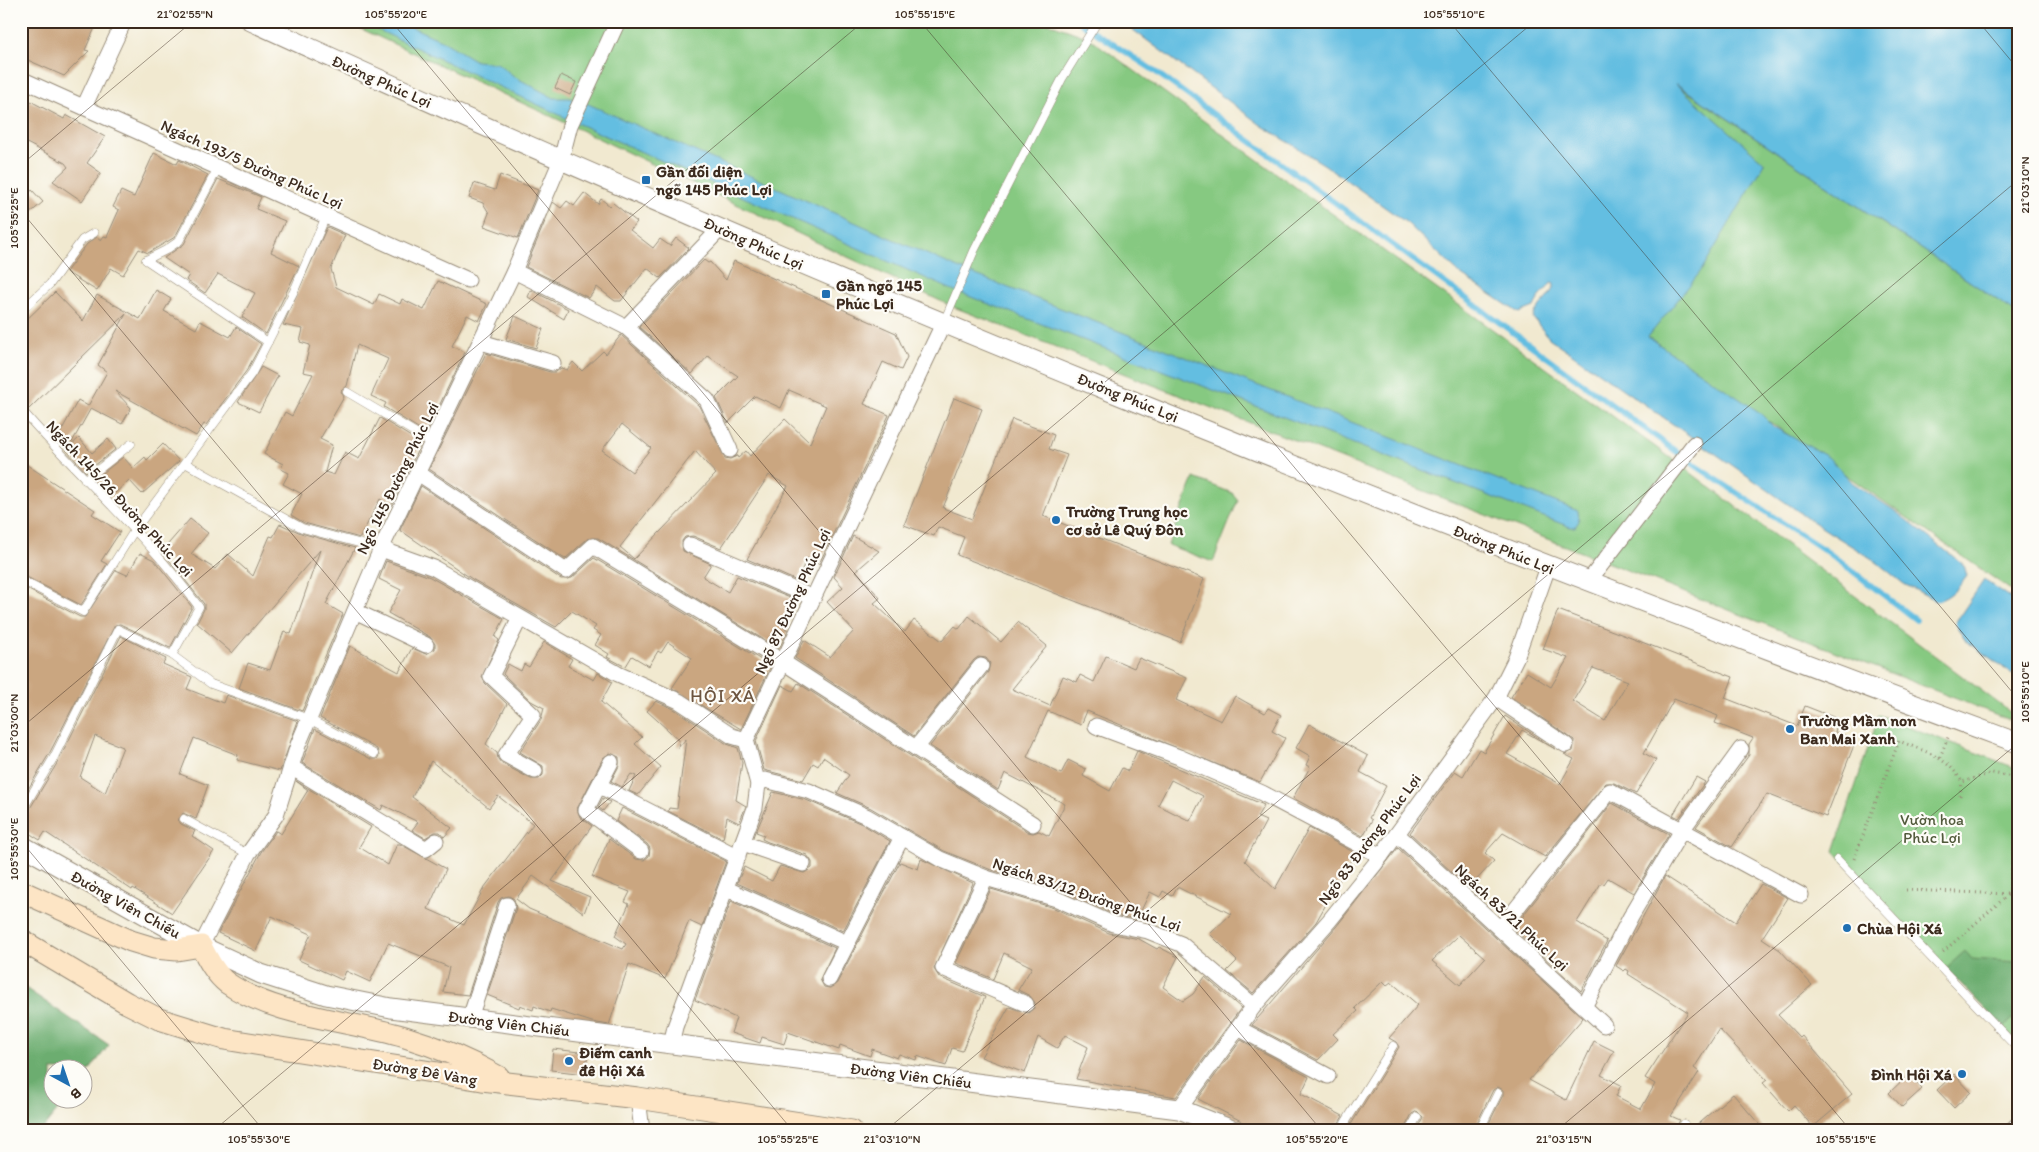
<svg xmlns="http://www.w3.org/2000/svg" width="2039" height="1152" viewBox="0 0 2039 1152" font-family="Itim,sans-serif">
<style>
.green{fill:#86c981;stroke:#607a50}
.forest{fill:#6cad6f;stroke:#546c46}
.water{fill:#63bee1;stroke:#4f7480}
.lines{fill:none;stroke-linecap:round;stroke-linejoin:round}
.stream{stroke:#63bee1;stroke-width:5.5}
.building{fill:#caa680;fill-rule:evenodd}
.service-casing{stroke:#968a77;stroke-width:9}
.minor-casing{stroke:#968a77;stroke-width:17}
.tertiary-casing{stroke:#968a77;stroke-width:21}
.secondary-casing{stroke:#968a77;stroke-width:23}
.path{stroke:#968a77;stroke-width:3;stroke-dasharray:1 4;stroke-linecap:butt}
.service{stroke:#fff;stroke-width:8}
.minor{stroke:#fff;stroke-width:15}
.tertiary{stroke:#fff;stroke-width:19}
.secondary{stroke:#fde5c5;stroke-width:21}
.ticks{fill:none;stroke:#3b2a1e;stroke-width:1;stroke-opacity:0.45}
.poi-dot{fill:#1f6fb2;stroke:#fdfcf7;stroke-width:2}
.labels{text-anchor:middle;stroke-width:4.5;stroke-linejoin:round;paint-order:stroke}
.street-label{font-size:16px;fill:#3b2a1e;stroke:#fdfcf7}
.poi-label{font-size:16px;font-weight:bold;fill:#3b2a1e;stroke:#fdfcf7;text-anchor:start}
.park-label{font-size:16px;fill:#525a3c;stroke:#fdfcf7}
.neighbourhood-label{font-size:18px;letter-spacing:1px;fill:#6d5540;stroke:#fdfcf7}
.neatline{fill:none;stroke:#3b2a1e;stroke-width:2}
.ticks-label{font-size:12px;text-anchor:middle;fill:#3b2a1e}
</style>
<rect width="100%" height="100%" fill="#fdfcf7"/>
<filter id="ink" filterUnits="userSpaceOnUse"><feTurbulence type="fractalNoise" baseFrequency=".02" numOctaves="2"/><feDisplacementMap in="SourceGraphic" scale="10" xChannelSelector="R" yChannelSelector="G"/><feConvolveMatrix kernelMatrix="1 2 1 2 8 2 1 2 1" color-interpolation-filters="sRGB"/></filter>
<filter id="wash" filterUnits="userSpaceOnUse"><feTurbulence type="fractalNoise" baseFrequency=".0096" numOctaves="4" result="noise"/><feDisplacementMap in="SourceGraphic" scale="20" xChannelSelector="R" yChannelSelector="G"/><feGaussianBlur stdDeviation="1.12" result="paint"/><feColorMatrix in="noise" values="0 0 0 0 0 0 0 0 0 0 0 0 0 0 0 0 0 1.4 0 .05"/><feComposite in="paint" operator="in"/></filter>
<g filter="url(#wash)">
<rect width="100%" height="100%" fill="#f1e9d0"/>
<g class="green">
<polygon points="344,21 1043,21 1089,38 1679,464 2018,718 2018,723 951,306 570,125"/>
<polygon points="1670,80 2018,314 2018,595 1648,337"/>
<polygon points="1194,478 1232,493 1238,500 1213,562 1168,545"/>
<polygon points="1879,715 2018,769 2018,1043 1834,851"/>
</g>
<g class="forest">
<polygon points="1965,951 1972,959 2018,962 2018,1014 2003,1028 1946,968"/>
<polygon points="21,985 109,1045 83,1079 82,1070 52,1070 52,1100 66,1100 41,1131 21,1131"/>
</g>
<g class="water">
<polygon points="359,21 398,21 443,41 476,61 497,63 515,77 554,98 569,98 586,103 958,268 1578,511 1579,521 1575,527 1570,527 950,289 581,125"/>
<path d="M1121,21H2018V314L1675,83L1765,163L1701,271L1648,337L1759,412L1774,427L1828,457L1853,483L1895,511L1964,565L1967,576C1959,587 1951,597 1937,601L1904,584L1874,560L1821,527L1549,338L1533,318C1537,304 1552,298 1554,284L1551,283C1545,292 1538,297 1534,307L1519,313L1460,274L1407,223L1325,165L1261,125Z"/>
<polygon points="1984,580 2018,603 2018,678 1965,640 1955,623"/>
</g>
<g class="lines">
<polyline class="stream" points="1078,21 1153,70 1696,466 1829,553 1916,620"/>
</g>
<g id="blocks">
<g class="building">
<polygon points="21,21 98,21 85,50 89,51 64,76 21,57"/>
<polygon points="561,75 576,82 570,95 555,88"/>
<polygon points="21,96 64,119 66,115 105,137 87,163 101,173 82,201 53,181 68,167 65,163 21,140"/>
<polygon points="154,153 177,164 179,160 208,175 175,237 148,253 139,249 123,275 111,268 97,291 66,272 87,244 97,237 101,240 104,236 107,237 119,210 113,207 121,191 134,197"/>
<polygon points="500,175 538,190 518,238 484,226 489,213 483,203 469,198 474,183 495,190"/>
<polygon points="218,179 261,197 256,209 285,221 271,252 299,266 266,334 242,317 255,293 218,274 205,293 186,280 189,275 164,258 184,244"/>
<polygon points="32,190 43,202 21,221 21,200"/>
<polygon points="584,193 598,204 601,199 610,206 613,203 637,222 630,230 653,248 660,239 670,246 676,238 689,248 660,278 647,268 621,301 615,301 597,287 589,298 526,267 553,202 561,208 567,201 574,206"/>
<polygon points="327,227 345,235 331,269 336,287 374,305 379,294 400,304 402,299 424,310 438,281 487,304 479,321 467,315 452,346 465,352 426,433 384,407 386,403 371,396 388,359 357,345 347,386 341,391 344,397 320,439 332,445 325,472 334,475 345,452 359,459 380,418 421,443 391,506 380,499 360,538 304,523 291,515 302,494 283,484 289,473 281,469 283,464 264,454 285,412 292,416 313,374 303,372 310,345 300,342 303,329 283,325"/>
<path d="M704,260L708,263L710,262L726,280L734,261L896,333L907,357L901,370L883,362L864,404L889,415L819,564L807,558L797,581L747,559L788,486L769,475L721,548L693,536L685,537L682,541L683,551L711,564L703,577L728,592L737,576L790,598L789,600L794,603L781,626L788,630L779,649L598,538L587,539L565,559L429,469L486,353L550,372H556L561,368L567,370L573,362L582,371L603,351L606,354L621,335L699,406L725,458L730,459L737,456L738,458L746,451L750,456L785,419L810,443L826,406L789,390L781,408L755,396L728,423L716,398L738,376L708,356L692,374L639,327ZM622,424L651,448L632,472L602,450ZM695,451L716,474L634,559L620,547Z"/>
<polygon points="156,290 171,299 164,311 196,329 200,321 230,337 236,327 261,344 247,370 206,425 204,424 196,436 115,391 131,408 122,424 91,408 71,444 58,437 78,400 88,406 107,372 98,365 126,314 29,409 21,404 21,325 55,292 83,321 97,295 140,319"/>
<polygon points="531,290 568,309 564,319 528,297"/>
<polygon points="515,316 543,329 536,348 506,339"/>
<polygon points="261,367 278,376 259,412 238,402"/>
<polygon points="954,398 982,409 943,508 972,519 1012,419 1054,435 1049,449 1067,455 1043,516 1204,579 1180,642 957,555 964,537 938,527 934,536 904,525"/>
<polygon points="79,438 92,453 108,439 116,449 86,472 66,450"/>
<polygon points="163,444 179,461 142,494 129,480 111,497 94,480 123,457 133,468 145,457 147,460"/>
<polygon points="21,461 95,510 92,514 120,532 101,561 107,564 81,605 21,574"/>
<polygon points="421,486 561,579 572,578 594,558 771,666 741,729 672,688 692,658 668,642 661,653 658,651 649,666 632,656 626,666 622,665 607,657 609,654 595,645 601,635 593,630 596,626 572,611 556,627 472,579 400,530"/>
<polygon points="190,519 208,533 191,554 215,569 228,554 253,576 270,536 273,537 280,524 301,533 355,548 326,604 343,614 302,711 239,688 248,663 270,670 284,631 291,634 320,550 232,653 197,623 204,609 204,604 162,551"/>
<path d="M853,536L879,551L856,571L880,598L874,603L905,632L914,620L942,641L955,626L959,629L969,616L1001,642L1018,622L1047,646L1012,689L1050,706L1063,676L1077,682L1080,675L1094,682L1106,656L1134,668L1139,658L1187,678L1176,700L1221,721L1235,696L1265,713L1268,708L1281,715L1272,731L1285,738L1260,782L1087,711L1081,725L1048,711L1027,757L1061,774L1068,760L1086,769L1083,776L1110,791L1122,768L1128,771L1137,751L1264,805L1257,817L1266,821L1245,861L1275,889L1309,828L1355,853L1316,922L1253,993L1227,971L1237,961L1210,934L1231,914L1177,887L1172,896L1163,891L1160,897L1150,892L1137,919L1116,915L1061,890L989,869L944,851L871,808L837,793L849,775L823,757L818,766L813,763L803,780L764,770L756,741L782,685L793,691L798,683L1028,832L1033,833L1039,831L1049,836L1065,804L1005,773L998,790L930,746L988,672L990,663L986,658L978,657L974,660L914,736L795,658L804,640L830,657L854,631L827,602L843,587L834,577ZM1171,780L1203,796L1190,821L1158,805Z"/>
<polygon points="140,553 154,560 192,607 170,648 120,624 115,625 49,754 21,801 21,586 80,617 85,617 116,570 127,575"/>
<polygon points="386,561 430,577 504,619 495,637 499,640 482,677 485,683 507,704 486,744 497,753 498,759 501,763 531,779 539,779 543,775 543,766 520,752 541,720 544,708 531,701 503,674 508,664 521,671 524,664 529,667 544,642 572,659 568,666 594,680 598,673 612,682 601,702 642,737 635,744 661,767 638,795 629,791 636,776 631,774 622,787 611,781 619,766 619,757 610,753 603,758 577,809 580,817 592,826 552,881 590,897 584,913 533,876 516,899 529,909 623,949 626,944 615,936 629,904 625,902 630,892 592,877 609,839 636,859 644,860 649,856 650,848 647,844 616,821 622,808 726,861 702,927 689,921 665,979 629,964 609,1025 592,1022 551,1009 550,1012 534,1006 533,1010 520,1005 519,1008 487,995 516,908 514,899 509,896 501,898 498,902 468,995 443,992 449,967 388,943 370,982 346,971 342,980 299,960 311,934 272,916 256,951 218,933 261,852 276,831 281,834 308,790 296,781 371,827 359,847 388,865 397,844 400,844 446,869 428,909 464,925 484,888 533,824 498,796 489,808 431,761 412,797 452,828 444,837 440,832 435,832 425,838 412,830 418,822 383,805 381,810 302,763 315,729 371,759 377,759 379,756 377,749 320,718 350,646 399,672 412,648 426,654 435,649 435,644 430,637 388,613 401,590 379,579"/>
<path d="M1558,610L1733,677L1725,698L1797,726L1805,706L1838,719L1835,732L1856,740L1826,817L1767,794L1732,847L1696,827L1749,755V744L1753,738L1715,723L1718,716L1674,699L1644,753L1656,760L1636,794L1614,783H1606L1545,857L1503,833L1485,853L1494,861L1469,888L1410,833L1455,771L1463,776L1479,749L1484,752L1505,716L1555,749L1522,730L1507,754L1560,784L1574,759L1564,754L1573,751L1574,740L1511,697L1527,672L1551,687L1568,658L1543,649ZM1593,668L1628,681L1605,721L1573,701Z"/>
<path d="M121,636L164,658L166,659L163,664L192,677L187,689L223,703L226,695L298,721L280,771L237,760L238,755L194,738L180,774L208,785L196,819L183,813L178,820L181,824L195,831L192,836L214,851L172,913L133,888L132,890L45,832L40,840L21,828V818L26,815L59,760ZM95,736L123,747L105,793L80,777Z"/>
<polygon points="656,701 674,709 727,744 738,748 742,763 736,800 746,806 739,823 727,817 723,839 668,811 669,808 677,809 686,739 678,748 679,740 647,711"/>
<polygon points="1309,724 1368,756 1360,772 1386,786 1369,818 1372,820 1363,836 1293,798 1310,767 1306,765 1310,756 1296,748"/>
<polygon points="1696,777 1705,782 1679,818 1673,815"/>
<polygon points="773,792 806,800 862,824 890,841 843,931 737,883 744,867 772,881 780,866 804,873 812,868 812,862 807,855 768,842 762,839 764,835 756,832"/>
<polygon points="603,798 610,802 603,811 598,807"/>
<polygon points="1612,803 1669,834 1634,893 1608,878 1604,884 1601,883 1577,922 1607,941 1581,991 1515,930 1525,913"/>
<path d="M1398,848L1583,1018L1529,1080L1566,1100L1594,1041L1614,1051L1601,1075L1621,1085L1616,1096L1641,1109L1655,1084L1645,1078L1688,1012L1628,974L1629,971L1626,969L1624,971L1616,966L1665,876L1736,922L1761,884L1788,898L1762,938L1780,950L1812,985L1778,1015L1799,1037L1801,1035L1852,1094L1813,1127L1794,1105L1788,1111L1763,1083L1767,1080L1719,1029L1694,1068L1699,1072L1671,1116L1680,1120L1674,1131H1485L1503,1095V1090L1498,1087L1493,1090L1473,1131H1416L1423,1117L1417,1111L1412,1114L1403,1131H1347L1399,1047L1396,1042L1389,1038L1418,1005L1391,982L1387,985L1383,981L1355,1008L1358,1011L1333,1034L1338,1039L1318,1060L1252,1025L1336,927ZM1459,935L1485,958L1460,985L1432,961Z"/>
<polygon points="921,859 973,883 934,969 939,977 985,997 962,1051 952,1048 946,1066 917,1056 916,1060 899,1054 897,1058 872,1049 870,1056 840,1045 839,1050 788,1032 784,1044 762,1037 760,1043 731,1033 736,1018 695,1000 731,901 835,948 820,979 824,987 830,988 837,983 900,862 918,869"/>
<polygon points="991,889 1054,908 1109,933 1139,939 1157,949 1159,947 1178,957 1163,987 1183,1001 1193,994 1205,977 1241,1008 1176,1097 1076,1079 1088,1047 1065,1035 1057,1048 1038,1037 1025,1073 981,1057 1009,1007 1028,1013 1034,1008 1035,1003 1030,996 1018,990 1032,967 1004,953 993,979 956,963"/>
<polygon points="1241,1040 1309,1077 1301,1094 1343,1116 1334,1131 1261,1131 1198,1099"/>
<polygon points="553,1049 588,1053 585,1074 551,1070"/>
<polygon points="1909,1074 1922,1089 1902,1107 1889,1093"/>
<polygon points="1954,1074 1971,1092 1954,1108 1937,1090"/>
<polygon points="1733,1094 1765,1131 1687,1131 1689,1125 1693,1128"/>
</g>
</g>
</g>
<g filter="url(#ink)">
<use href="#blocks" fill-opacity="0" stroke="#968a77" stroke-width="1"/>
<g class="lines">
<defs>
<g id="service">
<polyline points="146,260 268,342"/>
<polyline points="146,260 166,250 179,241 218,168"/>
<polyline points="21,311 50,284 82,240 94,233"/>
<polyline points="944,322 974,251 1062,79 1098,21"/>
<polyline points="347,392 433,443"/>
<path d="M21,409C79,477 147,535 199,607L172,655L211,684L309,719L374,754"/>
<polyline points="185,463 302,528 381,549"/>
<polyline points="85,480 131,444"/>
<polyline points="21,580 83,612 134,531 252,373 294,291 326,216"/>
<polyline points="21,812 54,757 118,629 172,655"/>
<polyline points="184,819 248,854"/>
<polyline points="1837,859 2018,1049"/>
<polyline points="1340,1131 1393,1046"/>
<polyline points="1409,1131 1417,1117"/>
<polyline points="1479,1131 1498,1093"/>
<polyline points="1680,1131 1684,1124"/>
</g>
<g id="minor">
<polyline points="21,79 468,280"/>
<polyline points="84,107 124,21"/>
<polyline points="514,271 626,327 707,400 730,450"/>
<polyline points="626,327 721,228"/>
<polyline points="481,342 553,363"/>
<polyline points="418,473 566,571 593,546 783,662 1033,824"/>
<polyline points="690,545 813,598"/>
<polyline points="381,549 434,568 618,674 679,701 732,736 746,740"/>
<polyline points="1588,582 1694,444"/>
<polyline points="355,611 426,645"/>
<polyline points="520,618 491,676 533,715 506,755 535,771"/>
<polyline points="1496,698 1566,745"/>
<polyline points="1096,726 1179,757 1262,793 1381,856"/>
<polyline points="916,748 981,666"/>
<polyline points="611,762 586,810 641,851"/>
<polyline points="291,767 426,849 436,841"/>
<polyline points="758,784 765,780 809,791 866,816 940,859 986,878 1057,899 1113,924 1148,931 1181,944 1254,1006"/>
<polyline points="600,786 738,857"/>
<polyline points="1397,834 1604,1025"/>
<polyline points="743,843 803,864"/>
<polyline points="986,878 943,968 1026,1004"/>
<polyline points="727,889 847,943"/>
<polyline points="1500,929 1610,791 1801,895"/>
<polyline points="201,946 248,854 276,815 298,745 381,549 514,271 561,160 570,125 618,21"/>
<polyline points="829,979 902,837"/>
<polyline points="1585,1005 1631,916 1682,830 1741,749"/>
<polyline points="470,1018 507,905"/>
<polyline points="1238,1028 1328,1076"/>
<polyline points="671,1044 675,1027 755,808 758,784 746,740 943,324"/>
<polyline points="638,1098 642,1131"/>
<polyline points="1179,1109 1254,1006 1329,921 1375,864 1496,698 1516,658 1548,567"/>
</g>
<g id="tertiary">
<path d="M251,21C829,286 1421,522 2018,743"/>
<polyline points="21,845 201,946 261,974 326,995 391,1008 1179,1109 1235,1131"/>
<polyline points="2014,1131 2018,1127"/>
</g>
<g id="secondary">
<path d="M21,891L131,941L154,948L177,950L201,946C208,959 215,974 227,983C276,1017 349,1020 405,1037C438,1047 469,1060 499,1077"/>
<polyline points="21,940 127,1003 159,1019 224,1039 482,1080 638,1098 852,1131"/>
</g>
</defs>
<use href="#service" class="service-casing"/>
<use href="#minor" class="minor-casing"/>
<use href="#tertiary" class="tertiary-casing"/>
<use href="#secondary" class="secondary-casing"/>
<g class="path">
<polyline points="1940,757 1949,735"/>
<polyline points="1960,796 1962,782"/>
<polyline points="2018,809 2009,894 2018,904"/>
<path d="M1854,859L1899,741C1924,751 1948,757 1962,782L1992,773L2018,778"/>
<polyline points="1906,890 2008,894"/>
<polyline points="1943,952 2018,886"/>
</g>
<use href="#service" class="service"/>
<use href="#minor" class="minor"/>
<use href="#tertiary" class="tertiary"/>
<use href="#secondary" class="secondary"/>
</g>
</g>
<path class="ticks" d="M391,21L1322,1131M920,21L1851,1131M1449,21L2018,699M1978,21L2018,69M21,165L193,21M21,211L793,1131M21,728L864,21M21,841L264,1131M213,1131L1535,21M885,1131L2018,180M1556,1131L2018,743"/>
<g class="poi-dot">
<rect x="641" y="175" width="10" height="10" rx="2.5"/>
<rect x="821" y="289" width="10" height="10" rx="2.5"/>
<circle cx="1056" cy="520" r="5"/>
<circle cx="1790" cy="729" r="5"/>
<circle cx="1847" cy="928" r="5"/>
<circle cx="569" cy="1061" r="5"/>
<circle cx="1962" cy="1074" r="5"/>
</g>
<g class="labels">
<g class="street-label">
<text transform="translate(382 81) rotate(24)" y="6">Đường Phúc Lợi</text>
<text transform="translate(252 164) rotate(24)" y="6">Ngách 193/5 Đường Phúc Lợi</text>
<text transform="translate(754 243) rotate(24)" y="6">Đường Phúc Lợi</text>
<text transform="translate(1128 397) rotate(22)" y="6">Đường Phúc Lợi</text>
<text transform="translate(397 478) rotate(-64)" y="6">Ngõ 145 Đường Phúc Lợi</text>
<text transform="translate(120 498) rotate(47)" y="6">Ngách 145/26 Đường Phúc Lợi</text>
<text transform="translate(1504 549) rotate(22)" y="6">Đường Phúc Lợi</text>
<text transform="translate(792 601) rotate(-65)" y="6">Ngõ 87 Đường Phúc Lợi</text>
<text transform="translate(1369 839) rotate(-53)" y="6">Ngõ 83 Đường Phúc Lợi</text>
<text transform="translate(1087 894) rotate(19)" y="6">Ngách 83/12 Đường Phúc Lợi</text>
<text transform="translate(126 904) rotate(29)" y="6">Đường Viên Chiếu</text>
<text transform="translate(1512 917) rotate(43)" y="6">Ngách 83/21 Phúc Lợi</text>
<text transform="translate(509 1023) rotate(7)" y="6">Đường Viên Chiếu</text>
<text transform="translate(425 1071) rotate(9)" y="6">Đường Đê Vàng</text>
<text transform="translate(911 1075) rotate(7)" y="6">Đường Viên Chiếu</text>
</g>
<g class="poi-label">
<text x="656" y="177">Gần đối diện<tspan x="656" dy="18">ngõ 145 Phúc Lợi</tspan></text>
<text x="836" y="291">Gần ngõ 145<tspan x="836" dy="18">Phúc Lợi</tspan></text>
<text x="1066" y="517">Trường Trung học<tspan x="1066" dy="18">cơ sở Lê Quý Đôn</tspan></text>
<text x="1800" y="726">Trường Mầm non<tspan x="1800" dy="18">Ban Mai Xanh</tspan></text>
<text x="1857" y="934">Chùa Hội Xá</text>
<text x="579" y="1058">Điếm canh<tspan x="579" dy="18">đê Hội Xá</tspan></text>
<text x="1952" y="1080" text-anchor="end">Đình Hội Xá</text>
</g>
<g class="park-label">
<text x="1932" y="825">Vườn hoa<tspan x="1932" dy="18">Phúc Lợi</tspan></text>
</g>
<g class="neighbourhood-label">
<text x="723" y="702">HỘI XÁ</text>
</g>
</g>
<rect width="2039" height="1152" fill="none" stroke="#fdfcf7" stroke-width="55"/>
<g transform="translate(68 1084) rotate(140)"><circle r="24" fill="#fdfcf7" stroke="#afa8a0"/>
<path d="M0-4L9 19L0 12L-9 19Z" fill="#1f6fb2"/>
<text y="-8" font-size="14" font-weight="bold" text-anchor="middle" fill="#3b2a1e">B</text>
</g>
<rect x="28" y="28" width="1984" height="1096" class="neatline"/>
<g class="ticks-label">
<text x="185" y="18">21°02'55"N</text>
<text x="396" y="18">105°55'20"E</text>
<text x="925" y="18">105°55'15"E</text>
<text x="1454" y="18">105°55'10"E</text>
<text transform="translate(2025 185) rotate(-90)" y="4">21°03'10"N</text>
<text transform="translate(14 218) rotate(-90)" y="4">105°55'25"E</text>
<text transform="translate(2025 692) rotate(-90)" y="4">105°55'10"E</text>
<text transform="translate(14 723) rotate(-90)" y="4">21°03'00"N</text>
<text transform="translate(14 849) rotate(-90)" y="4">105°55'30"E</text>
<text x="259" y="1143">105°55'30"E</text>
<text x="788" y="1143">105°55'25"E</text>
<text x="892" y="1143">21°03'10"N</text>
<text x="1317" y="1143">105°55'20"E</text>
<text x="1564" y="1143">21°03'15"N</text>
<text x="1846" y="1143">105°55'15"E</text>
</g>
</svg>
